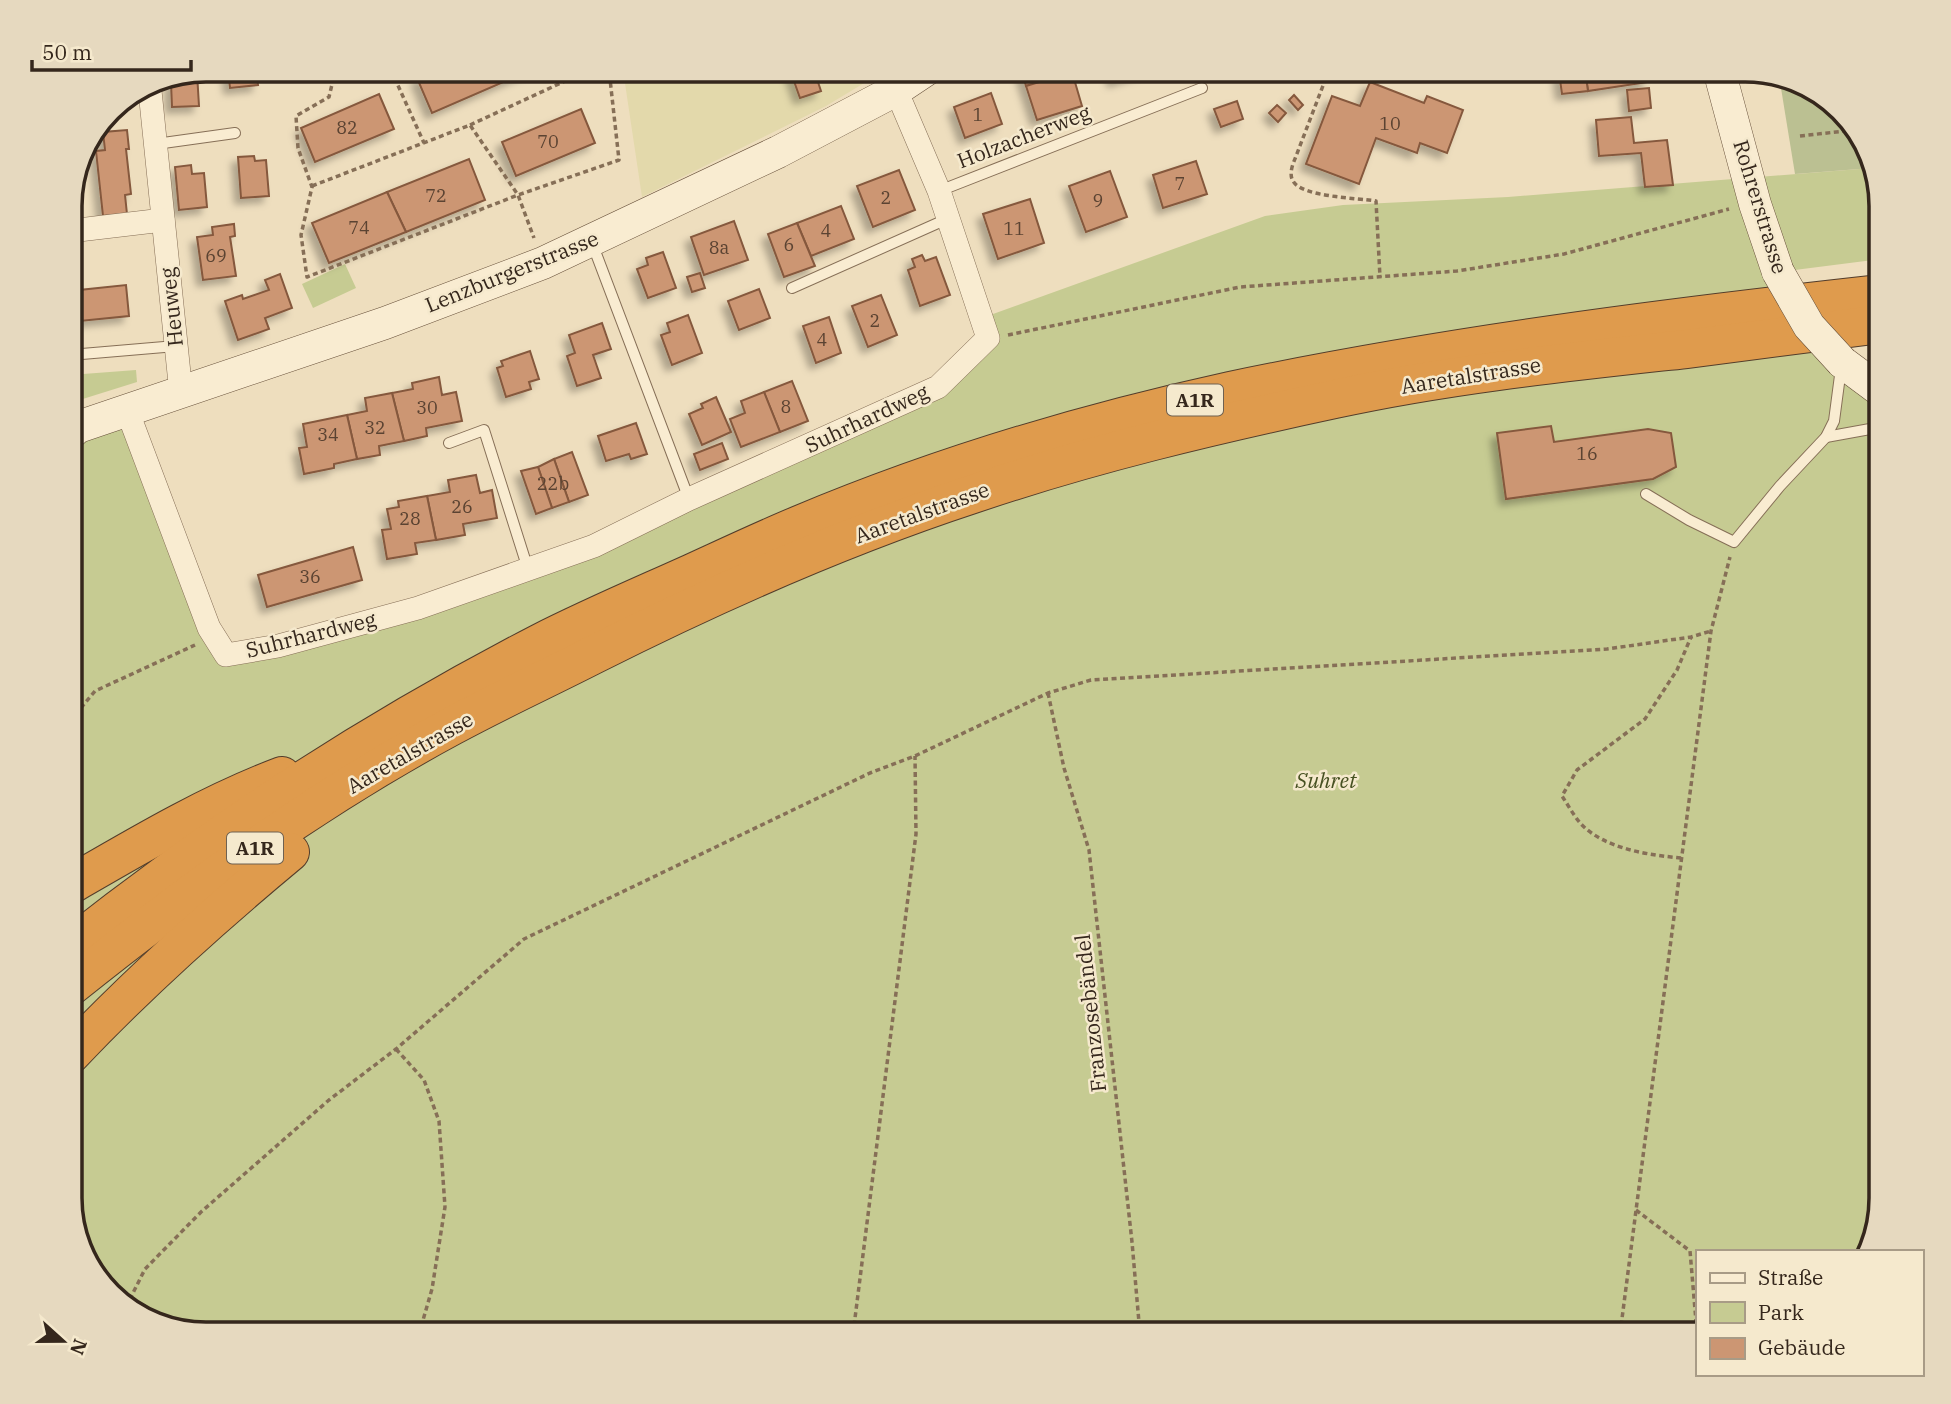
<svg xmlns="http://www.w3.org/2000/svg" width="1951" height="1404" viewBox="0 0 1951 1404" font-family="'IBM Plex Serif',serif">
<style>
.farmland{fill:#e3d9ab}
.green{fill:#c6cb92}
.cemetery{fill:#bbc092}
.building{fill:#cc9673;stroke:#85583d;stroke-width:2;filter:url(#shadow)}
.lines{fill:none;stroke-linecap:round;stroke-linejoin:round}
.lane-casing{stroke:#866f57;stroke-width:12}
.street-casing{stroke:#866f57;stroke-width:24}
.secondary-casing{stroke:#67503a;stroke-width:33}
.highway-casing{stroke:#533d2b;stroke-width:40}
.path{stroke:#866f57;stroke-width:3.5;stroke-dasharray:5 3.5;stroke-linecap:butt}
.lane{stroke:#f9ecd1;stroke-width:10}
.street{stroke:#f9ecd1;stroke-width:23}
.secondary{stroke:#f9ecd1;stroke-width:32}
.highway{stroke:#df9b4d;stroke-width:38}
.secondary-bridge-casing{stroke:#67503a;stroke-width:33;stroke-linecap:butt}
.secondary-bridge{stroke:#f9ecd1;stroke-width:32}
.labels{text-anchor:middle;stroke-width:5;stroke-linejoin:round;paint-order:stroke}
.number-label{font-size:18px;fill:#5b4332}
.shield{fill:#f5e9cd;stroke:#6f6151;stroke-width:2}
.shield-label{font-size:19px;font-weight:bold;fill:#35271c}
.street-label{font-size:21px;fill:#35271c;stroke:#f5e9cd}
.park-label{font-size:21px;font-style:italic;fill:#475122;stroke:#f5e9cd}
.rim{fill:none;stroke:#35271c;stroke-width:3.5}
</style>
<defs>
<filter id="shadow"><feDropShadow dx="-6" dy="6" stdDeviation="3.5" flood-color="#0004"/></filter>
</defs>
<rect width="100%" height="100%" fill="#eedebe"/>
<polygon class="farmland" points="623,70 886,70 826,106 642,197"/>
<g class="green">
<polygon points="1872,168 1881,206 1881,259 1779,272 1861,378 1881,353 1881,1198 1863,1252 1697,1252 1697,1334 206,1334 124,1306 88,1266 70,1206 70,430 127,410 227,655 418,608 869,420 988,339 982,318 1265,216 1343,205 1508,197"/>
<polygon points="345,264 356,288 313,308 302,284"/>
<polygon points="136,370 137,382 70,403 70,375"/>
</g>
<polygon class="cemetery" points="1780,82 1827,98 1867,146 1872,168 1795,174"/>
<g class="building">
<polygon points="228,70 256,70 258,85 230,88"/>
<polygon points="437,70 504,70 508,80 432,113 417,78"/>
<polygon points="504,70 532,70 508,80"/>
<polygon points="790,70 814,70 821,91 800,98"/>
<polygon points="1021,70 1071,70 1072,72 1026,86"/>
<polygon points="1111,70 1148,70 1114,81"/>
<polygon points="1585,70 1647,70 1648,82 1588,91"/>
<polygon points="1585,70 1588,91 1562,94 1559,73"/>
<polygon points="1072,72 1082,106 1037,120 1026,86"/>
<polygon points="197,73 199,106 172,107 171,83"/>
<polygon points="1370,82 1424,103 1427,96 1463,110 1447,153 1420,143 1417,153 1376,138 1359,184 1306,164 1332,96 1360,106"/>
<polygon points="1649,88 1651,108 1629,111 1627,90"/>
<polygon points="991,93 1002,124 965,138 954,107"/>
<polygon points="379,94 394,129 315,162 301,128"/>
<polygon points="1294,95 1303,105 1298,110 1289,100"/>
<polygon points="1237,101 1243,119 1221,127 1214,109"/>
<polygon points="1277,105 1286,113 1278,122 1269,113"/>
<polygon points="581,109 595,143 516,176 502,142"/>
<polygon points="1631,117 1634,143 1667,140 1673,185 1645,187 1641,153 1599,156 1596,120"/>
<polygon points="127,130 129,149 126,149 131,194 125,195 127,214 103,216 96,151 105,150 103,132"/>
<polygon points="254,156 255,161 266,160 269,196 241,198 238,157"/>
<polygon points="469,159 485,200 406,232 387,192"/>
<polygon points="1196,161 1207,194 1163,208 1153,175"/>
<polygon points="191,165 192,174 204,173 207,207 179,210 175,167"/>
<polygon points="899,170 915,210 873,227 857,186"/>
<polygon points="1110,171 1127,217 1086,232 1069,186"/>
<polygon points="387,192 406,232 329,263 312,223"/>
<polygon points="1030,199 1044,243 998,259 983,214"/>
<polygon points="841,206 854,239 811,256 797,223"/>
<polygon points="734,221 748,260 704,275 691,237"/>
<polygon points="797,223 815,266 784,277 768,234"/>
<polygon points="234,224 235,236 230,237 236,276 203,280 197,237 213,235 212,227"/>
<polygon points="663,252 676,288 648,298 637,269 648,265 646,258"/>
<polygon points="922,255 925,261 936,257 950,295 920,306 908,270 915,267 912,259"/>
<polygon points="700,273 705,288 692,292 687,277"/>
<polygon points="280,274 292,308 265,318 269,329 238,340 225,301 242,295 243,299 269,290 265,280"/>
<polygon points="126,285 129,316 70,322 70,291"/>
<polygon points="759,289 770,318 739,330 728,301"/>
<polygon points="881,295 897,335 868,347 852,306"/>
<polygon points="688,315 702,353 672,365 661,335 670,332 667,323"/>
<polygon points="829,317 841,353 816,363 803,326"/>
<polygon points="602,323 611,349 593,355 601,378 577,386 567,356 575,353 569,335"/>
<polygon points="530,351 539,379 529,382 531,389 506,397 497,368 503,366 501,361"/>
<polygon points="439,377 442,395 456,392 462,421 426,428 427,436 404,441 392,393 413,389 412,383"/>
<polygon points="792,381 808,421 780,432 764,392"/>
<polygon points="764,392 780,432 741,447 730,419 745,413 741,401"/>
<polygon points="392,393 404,441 379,446 380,455 357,459 347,415 367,411 365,398"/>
<polygon points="716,397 731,432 702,445 689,414 703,408 701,404"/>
<polygon points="347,415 357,459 334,464 334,468 304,474 299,448 307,447 303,424"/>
<polygon points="636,423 647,454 631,459 629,454 606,461 598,436"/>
<polygon points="1551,426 1554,442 1648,429 1671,433 1676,467 1653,479 1506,499 1497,433"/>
<polygon points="722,443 728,459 700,470 694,454"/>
<polygon points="572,452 588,495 569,502 554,459"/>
<polygon points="554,459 569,502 552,508 538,467"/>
<polygon points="538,467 552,508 536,514 521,471"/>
<polygon points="476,475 480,493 492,490 497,518 463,524 465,535 436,540 427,496 450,492 448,480"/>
<polygon points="427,496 436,540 415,543 417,554 387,559 382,530 391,529 387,509 399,507 398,501"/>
<polygon points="353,547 362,580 267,607 258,575"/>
</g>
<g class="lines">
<defs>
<g id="lane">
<polyline points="156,144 235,133"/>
<polyline points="939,191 1202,88"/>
<polyline points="592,243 689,499"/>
<polyline points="792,288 947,219"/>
<polyline points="70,355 176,346"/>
<polyline points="1826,437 1881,427"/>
<polyline points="449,443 484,430 528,569"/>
<polyline points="1646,494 1689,520 1734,542 1780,486 1826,437 1834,421 1841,368"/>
</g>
<g id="street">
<polyline points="150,91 181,393"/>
<polyline points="70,231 163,220"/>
<polyline points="127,410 209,628 226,655 278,646 418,608 594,546 689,499 938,387 988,338 939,191 896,90"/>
</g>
<g id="secondary">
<polyline points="1719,70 1755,204 1778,272"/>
<polyline points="1842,362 1881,391"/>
<polyline points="70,434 78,427 385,323 543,263 778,152 896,90 926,70"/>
</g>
<g id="highway">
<path d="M70,885C139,845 208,804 282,776"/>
<path d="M70,947C216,831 374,729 540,643C589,618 641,596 692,573C727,557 763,540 799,525C937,467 1084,423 1230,391C1445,346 1663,318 1881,294"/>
<path d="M70,987C190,891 316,799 452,726C498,701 546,679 593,655C716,593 842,537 973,494C1091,454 1213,425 1335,399C1450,374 1568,362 1686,349C1751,341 1816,332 1881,324"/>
<path d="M70,1055C139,982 213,916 290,852"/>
</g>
</defs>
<use href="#lane" class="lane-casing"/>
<use href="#street" class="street-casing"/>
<use href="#secondary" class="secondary-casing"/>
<use href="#highway" class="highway-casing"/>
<g class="path">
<polyline points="348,70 334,76 329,97 296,116 298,148 312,187 301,235 307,277 518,195 619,160 609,70"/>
<polyline points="391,70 424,143"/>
<path d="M1329,70L1293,164C1291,170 1290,176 1293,181C1301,197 1358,198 1376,201L1380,277"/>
<polyline points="1825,109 1835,107"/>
<polyline points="470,125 589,70"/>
<polyline points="1800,136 1854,130"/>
<polyline points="312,186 470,125 518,195 534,238"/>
<polyline points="1008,335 1240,287 1457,271 1564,254 1729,209"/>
<polyline points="1048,693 1064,768 1089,850 1132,1242 1140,1334"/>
<polyline points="70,721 95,691 195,645"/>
<path d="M1681,858C1649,855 1605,849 1581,824C1574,816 1568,805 1562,796L1577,770L1645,719L1677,670L1691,637"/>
<polyline points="396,1049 424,1080 439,1121 445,1207 432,1289 419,1334"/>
<polyline points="1636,1210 1690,1251 1697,1333"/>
<polyline points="126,1307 145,1269 201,1212 329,1100 396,1049 524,939 870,773 915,756 1048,693 1091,680 1607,649 1691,637 1711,631"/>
<polyline points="853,1334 916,834 915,756"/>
<polyline points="1620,1334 1711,631 1730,557"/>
</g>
<use href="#lane" class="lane"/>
<use href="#street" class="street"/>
<use href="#secondary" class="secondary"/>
<use href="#highway" class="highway"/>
<defs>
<polyline id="secondary-bridge" points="1778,272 1809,326 1842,362"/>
</defs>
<use href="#secondary-bridge" class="secondary-bridge-casing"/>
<use href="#secondary-bridge" class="secondary-bridge"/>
</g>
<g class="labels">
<g class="number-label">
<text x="978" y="121">1</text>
<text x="1390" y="130">10</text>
<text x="347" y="134">82</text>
<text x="548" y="148">70</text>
<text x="1180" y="190">7</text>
<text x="436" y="202">72</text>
<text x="886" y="204">2</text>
<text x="1098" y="207">9</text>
<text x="359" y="234">74</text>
<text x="1014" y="235">11</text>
<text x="826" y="237">4</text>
<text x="789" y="251">6</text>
<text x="719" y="254">8a</text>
<text x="216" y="262">69</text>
<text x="875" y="327">2</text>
<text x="822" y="346">4</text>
<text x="786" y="413">8</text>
<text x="427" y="414">30</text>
<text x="375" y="434">32</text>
<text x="328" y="441">34</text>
<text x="1587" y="460">16</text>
<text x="553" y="490">22b</text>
<text x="462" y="513">26</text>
<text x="410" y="525">28</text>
<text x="310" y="583">36</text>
</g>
<g class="shield">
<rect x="1167" y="384.5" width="56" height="31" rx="5"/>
<rect x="227" y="832.5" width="56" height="31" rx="5"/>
</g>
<g class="shield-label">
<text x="1195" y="407">A1R</text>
<text x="255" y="855">A1R</text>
</g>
<g class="street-label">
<text transform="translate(1024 137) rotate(-21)" y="7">Holzacherweg</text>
<text transform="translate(1760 207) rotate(73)" y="7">Rohrerstrasse</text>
<text transform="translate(512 272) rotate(-22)" y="7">Lenzburgerstrasse</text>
<text transform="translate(172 307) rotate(-96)" y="7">Heuweg</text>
<text transform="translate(1471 376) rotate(-9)" y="7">Aaretalstrasse</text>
<text transform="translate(867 419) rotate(-25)" y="7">Suhrhardweg</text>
<text transform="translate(922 513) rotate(-20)" y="7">Aaretalstrasse</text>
<text transform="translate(311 635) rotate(-14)" y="7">Suhrhardweg</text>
<text transform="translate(410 753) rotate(-30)" y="7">Aaretalstrasse</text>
<text transform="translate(1091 1013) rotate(-96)" y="7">Franzosebändel</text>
</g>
<g class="park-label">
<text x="1326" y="788">Suhret</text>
</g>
</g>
<path d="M0 0H1951V1404H0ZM206 82H1745A124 124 0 0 1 1869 206V1198A124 124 0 0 1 1745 1322H206A124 124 0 0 1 82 1198V206A124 124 0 0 1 206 82Z" fill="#e6d9bf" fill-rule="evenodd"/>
<path class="rim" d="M206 82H1745A124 124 0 0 1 1869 206V1198A124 124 0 0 1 1745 1322H206A124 124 0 0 1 82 1198V206A124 124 0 0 1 206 82Z"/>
<rect x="1696" y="1250" width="228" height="126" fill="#f5e9cd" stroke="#a89b86" stroke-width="2"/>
<rect x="1710" y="1273" width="35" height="10" fill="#f9ecd1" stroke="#a89b86" stroke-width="2"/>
<text x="1758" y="1285" font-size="21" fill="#35271c">Straße</text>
<rect x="1710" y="1302" width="35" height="21" fill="#c6cb92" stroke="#a89b86" stroke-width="2"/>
<text x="1758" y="1320" font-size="21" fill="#35271c">Park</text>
<rect x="1710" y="1338" width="35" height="21" fill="#cc9673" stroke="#a89b86" stroke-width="2"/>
<text x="1758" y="1355" font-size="21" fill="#35271c">Gebäude</text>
<g transform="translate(63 1341) rotate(111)" stroke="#f5e9cd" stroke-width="5" paint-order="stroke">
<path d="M0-5L12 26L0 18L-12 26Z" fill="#35271c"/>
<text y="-10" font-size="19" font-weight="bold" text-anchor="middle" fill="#35271c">N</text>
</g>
<path d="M32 60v10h159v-10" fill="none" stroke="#35271c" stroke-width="3.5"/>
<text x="42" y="60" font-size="21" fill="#35271c" stroke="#f5e9cd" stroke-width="5" paint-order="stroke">50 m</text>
</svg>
